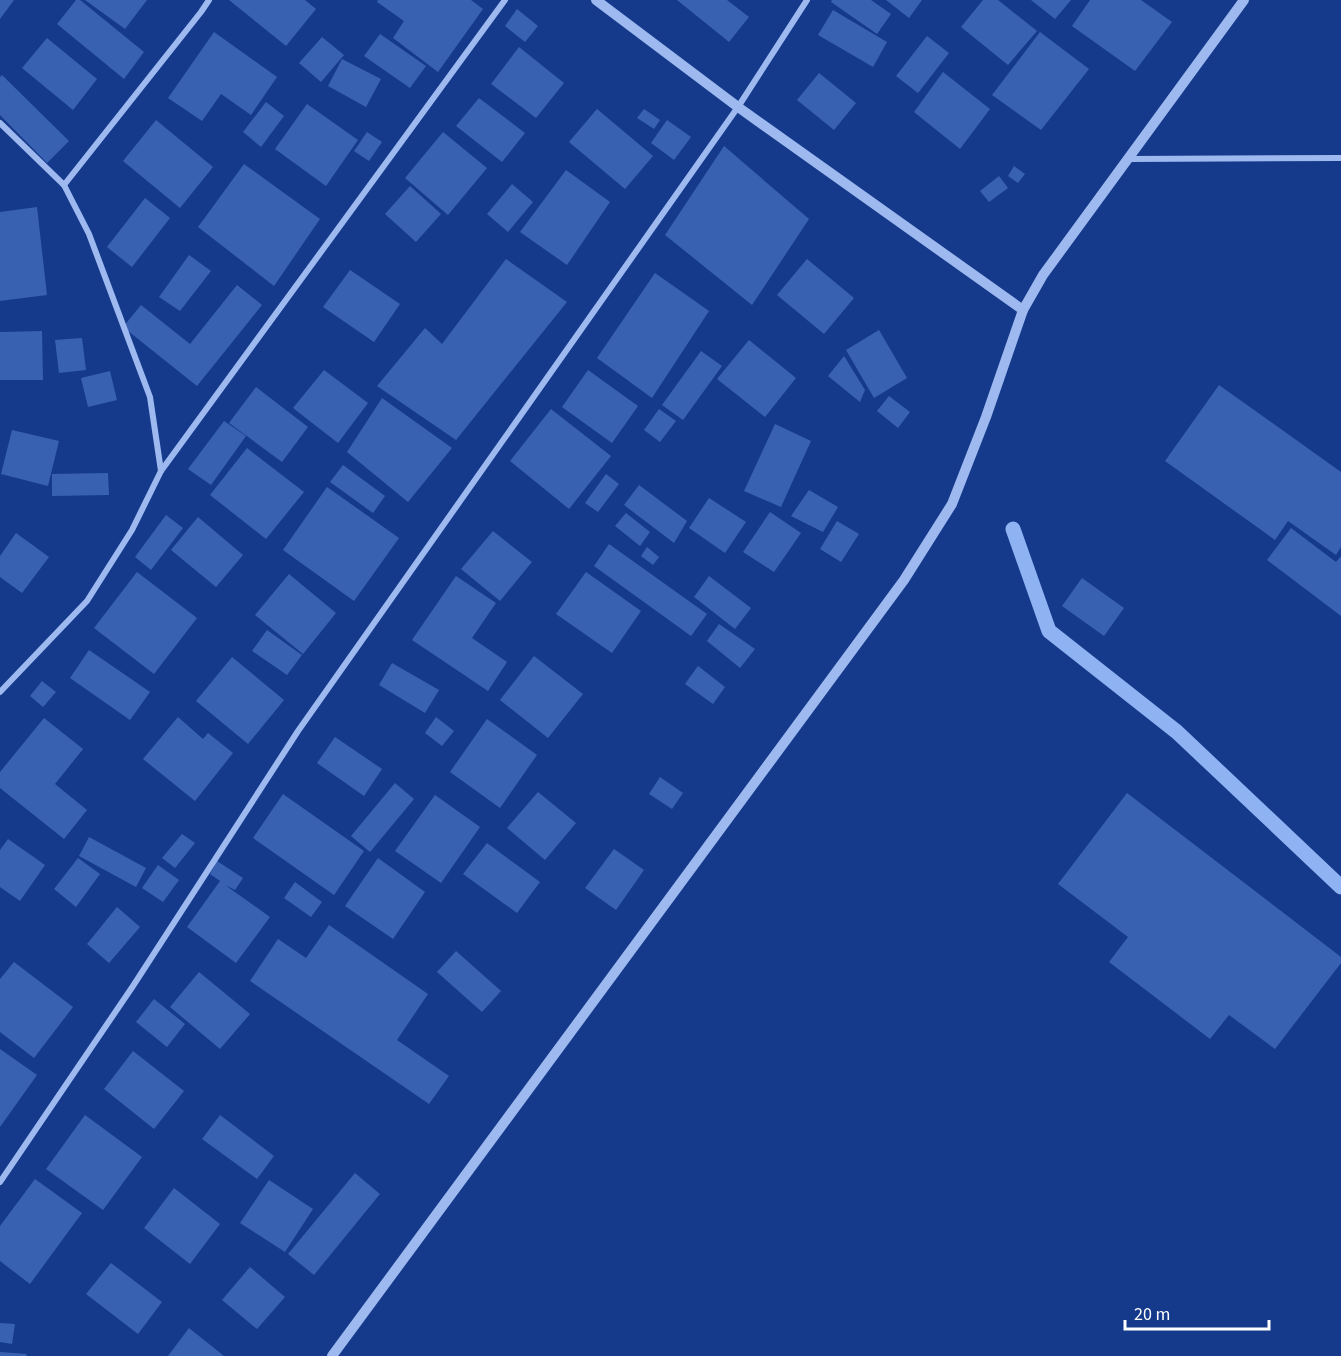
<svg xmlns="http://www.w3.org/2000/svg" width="1341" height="1356" viewBox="0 0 1341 1356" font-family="'Source Sans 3',sans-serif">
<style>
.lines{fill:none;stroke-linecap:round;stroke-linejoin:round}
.stream{stroke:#8fb2f2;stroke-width:15}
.building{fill:#3961b2}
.minor{stroke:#9db9ef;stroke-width:6}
.tertiary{stroke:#9db9ef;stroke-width:10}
</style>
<rect width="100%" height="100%" fill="#153a8b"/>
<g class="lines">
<polyline class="stream" points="1013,529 1049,631 1177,732 1341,887"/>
</g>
<g class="building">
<polygon points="0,0 14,0 0,19"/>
<polygon points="76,0 80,0 144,52 124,79 57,24"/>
<polygon points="85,0 147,0 125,29"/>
<polygon points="229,0 305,0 316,9 286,46"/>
<polygon points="378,0 471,0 483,9 438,72 393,38 404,21 377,2"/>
<polygon points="677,0 727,0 749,17 729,42"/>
<polygon points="832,0 871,0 891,14 877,34 831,2"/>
<polygon points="886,0 922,0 909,18"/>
<polygon points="983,0 998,0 1037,31 1008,65 961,27"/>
<polygon points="1031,0 1071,0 1055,19"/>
<polygon points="1090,0 1141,0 1172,22 1135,71 1072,26"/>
<polygon points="517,9 538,26 525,42 505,26"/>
<polygon points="833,10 887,42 873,67 818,35"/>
<polygon points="214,32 277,77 251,115 221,94 202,121 168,98"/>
<polygon points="1040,32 1089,69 1041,130 992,95"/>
<polygon points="380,34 426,66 410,88 364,56"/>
<polygon points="927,36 949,53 918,93 896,76"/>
<polygon points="322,37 344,55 321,82 299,63"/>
<polygon points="47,38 97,79 73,110 22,68"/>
<polygon points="519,47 564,83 536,118 491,84"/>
<polygon points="342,59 381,79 366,107 328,86"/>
<polygon points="943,72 990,109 960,149 914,112"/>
<polygon points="819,73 856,103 834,130 797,100"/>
<polygon points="2,75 69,141 47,163 0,115 0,77"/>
<polygon points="479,98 525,133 502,162 456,126"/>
<polygon points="266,102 284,116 261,147 243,132"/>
<polygon points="307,104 358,140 326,186 275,149"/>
<polygon points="597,109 653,156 625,189 569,142"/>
<polygon points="644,109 660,120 654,129 637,118"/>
<polygon points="156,120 213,167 180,208 123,161"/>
<polygon points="667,120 691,137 674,160 651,143"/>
<polygon points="367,132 382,142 369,161 354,151"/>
<polygon points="443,132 487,168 448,215 405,178"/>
<polygon points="724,146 809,219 752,305 665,235"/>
<polygon points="244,164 320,219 274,286 198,227"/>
<polygon points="1014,166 1025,174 1018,183 1008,176"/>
<polygon points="566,170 610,202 567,265 520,232"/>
<polygon points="999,176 1008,188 989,202 980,191"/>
<polygon points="512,184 533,202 508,232 487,214"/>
<polygon points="410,186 441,214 416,242 385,214"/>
<polygon points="145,198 170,218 132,267 107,247"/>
<polygon points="37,207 47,295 0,301 0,212"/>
<polygon points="189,255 211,271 180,311 159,297"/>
<polygon points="506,259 567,302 456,440 377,386 425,328 442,344"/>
<polygon points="807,259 854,298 824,334 777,295"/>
<polygon points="350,270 400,304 374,342 323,307"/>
<polygon points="655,273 709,311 652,398 597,358"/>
<polygon points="237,285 262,305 197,386 123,327 141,305 190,344"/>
<polygon points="879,330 907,378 874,398 846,350"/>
<polygon points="42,331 43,380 0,380 0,332"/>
<polygon points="82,338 86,370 59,373 55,340"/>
<polygon points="749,340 796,378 765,417 717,379"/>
<polygon points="701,351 722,366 683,420 662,405"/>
<polygon points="844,356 865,390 860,402 828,376"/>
<polygon points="324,370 368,403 338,443 293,408"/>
<polygon points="588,370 638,406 612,443 562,407"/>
<polygon points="110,371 117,400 88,407 81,378"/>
<polygon points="1219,385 1341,472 1341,547 1336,555 1288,521 1275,540 1165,461"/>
<polygon points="256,387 308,427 282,462 229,423"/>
<polygon points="889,396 910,412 898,428 877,411"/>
<polygon points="382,398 452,448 408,502 347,452"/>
<polygon points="551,409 611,456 569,509 510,461"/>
<polygon points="659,409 676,421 660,442 644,430"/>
<polygon points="224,421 246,436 211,485 188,469"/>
<polygon points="775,424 811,441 781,507 744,491"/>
<polygon points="12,430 59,441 48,486 1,474"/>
<polygon points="247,448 304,492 266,539 210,495"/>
<polygon points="343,465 385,496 373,513 330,482"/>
<polygon points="108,473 109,495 52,496 52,474"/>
<polygon points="606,474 619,484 598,512 585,503"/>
<polygon points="639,485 687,521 674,543 624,505"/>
<polygon points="327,487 399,538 354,601 283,550"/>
<polygon points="809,490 838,507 823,532 791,516"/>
<polygon points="709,498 746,522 725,553 689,528"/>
<polygon points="770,512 801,533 774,572 743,552"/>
<polygon points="626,513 650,532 640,546 615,526"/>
<polygon points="166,515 183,528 151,570 135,557"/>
<polygon points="198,517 243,555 216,587 171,550"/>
<polygon points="837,521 859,534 841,562 820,549"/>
<polygon points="1291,528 1336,562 1341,556 1341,616 1267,560"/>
<polygon points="493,531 532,562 500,601 461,569"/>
<polygon points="16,533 49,557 22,593 0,577 0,556"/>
<polygon points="609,544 707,614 691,636 594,566"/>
<polygon points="647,547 659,557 653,565 641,556"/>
<polygon points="137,572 197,618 154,674 94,628"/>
<polygon points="586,572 641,611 612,653 556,614"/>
<polygon points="289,574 336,613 303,654 255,615"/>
<polygon points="456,576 496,603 472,638 507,662 488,691 412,640"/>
<polygon points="709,576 751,608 735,629 694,597"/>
<polygon points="1082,578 1124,608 1104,636 1062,606"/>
<polygon points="719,624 755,649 740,668 707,641"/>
<polygon points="267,630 302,655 287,675 252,651"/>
<polygon points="89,650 150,692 130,720 70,678"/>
<polygon points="534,656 583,694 548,738 500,700"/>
<polygon points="232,657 284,700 248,744 196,701"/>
<polygon points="392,663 439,690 425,713 379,685"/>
<polygon points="698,666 725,687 713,704 685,684"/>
<polygon points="42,681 56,692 43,707 30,696"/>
<polygon points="178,717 203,739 208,733 233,753 195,801 143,759"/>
<polygon points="436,717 454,731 442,746 425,733"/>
<polygon points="44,718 83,749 55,784 87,810 64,839 0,788 0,772"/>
<polygon points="487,719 537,755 500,808 450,772"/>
<polygon points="335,737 382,769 364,796 317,763"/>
<polygon points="660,777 683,793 672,809 649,794"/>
<polygon points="395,783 414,799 370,852 351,836"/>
<polygon points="538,792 576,823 545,860 507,828"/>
<polygon points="1127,793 1341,957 1341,963 1275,1049 1229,1015 1210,1039 1109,962 1128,937 1058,884"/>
<polygon points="283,794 364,851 334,895 253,838"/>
<polygon points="435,795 480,827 441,883 395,851"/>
<polygon points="182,834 195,843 175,868 162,858"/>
<polygon points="89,837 146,868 136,887 79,856"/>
<polygon points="8,839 45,865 20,901 0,887 0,850"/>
<polygon points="487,843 540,882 517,913 463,874"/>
<polygon points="614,849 644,870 616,910 585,888"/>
<polygon points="78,858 100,874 76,907 54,889"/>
<polygon points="378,858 425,892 393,939 345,906"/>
<polygon points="217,861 243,878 235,890 225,885 270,917 236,963 187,927 220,881 210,874"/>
<polygon points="158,865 179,880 163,902 142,888"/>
<polygon points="295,882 322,902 311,917 284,898"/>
<polygon points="117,907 140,927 109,963 87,944"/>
<polygon points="329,925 428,994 397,1040 449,1076 429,1104 250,981 278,939 306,958"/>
<polygon points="456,951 501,991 482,1012 437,972"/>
<polygon points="14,962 73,1007 34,1058 0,1032 0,979"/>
<polygon points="199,972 250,1014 220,1049 170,1007"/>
<polygon points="154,999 185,1024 167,1047 136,1022"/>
<polygon points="0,1049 37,1075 0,1127"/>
<polygon points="133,1051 184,1091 154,1129 104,1089"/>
<polygon points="85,1115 142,1157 103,1210 46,1169"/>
<polygon points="220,1115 274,1156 257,1179 202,1139"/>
<polygon points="355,1173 380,1194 314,1275 288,1254"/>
<polygon points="35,1179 82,1213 30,1284 0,1261 0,1226"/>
<polygon points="269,1180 313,1209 285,1252 240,1223"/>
<polygon points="174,1188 220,1224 190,1264 144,1228"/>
<polygon points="111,1263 162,1302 138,1334 86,1294"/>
<polygon points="250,1267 285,1297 257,1329 222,1300"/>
<polygon points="0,1323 15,1324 12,1344 0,1342"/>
<polygon points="189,1328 224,1356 168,1356"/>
<polygon points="0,1352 27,1354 26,1356 0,1356"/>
</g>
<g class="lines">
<g class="minor">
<polyline points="0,123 64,185 89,234 150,397 161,471 132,530 87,601 0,692"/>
<polyline points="1129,159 1341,158"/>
<polyline points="64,185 201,12 209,0"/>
<polyline points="161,471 505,0"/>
<polyline points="0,1182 133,986 298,731 738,107 807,0"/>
</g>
<g class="tertiary">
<polyline points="596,0 738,107 1023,310"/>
<polyline points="332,1356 904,580 952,504 986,417 1023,310 1043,275 1244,0"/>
</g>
</g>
<path d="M1125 1320v9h144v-9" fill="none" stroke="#ffffff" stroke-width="3"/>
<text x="1134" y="1320" font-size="18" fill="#ffffff" stroke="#153a8b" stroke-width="4.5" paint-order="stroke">20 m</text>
</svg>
